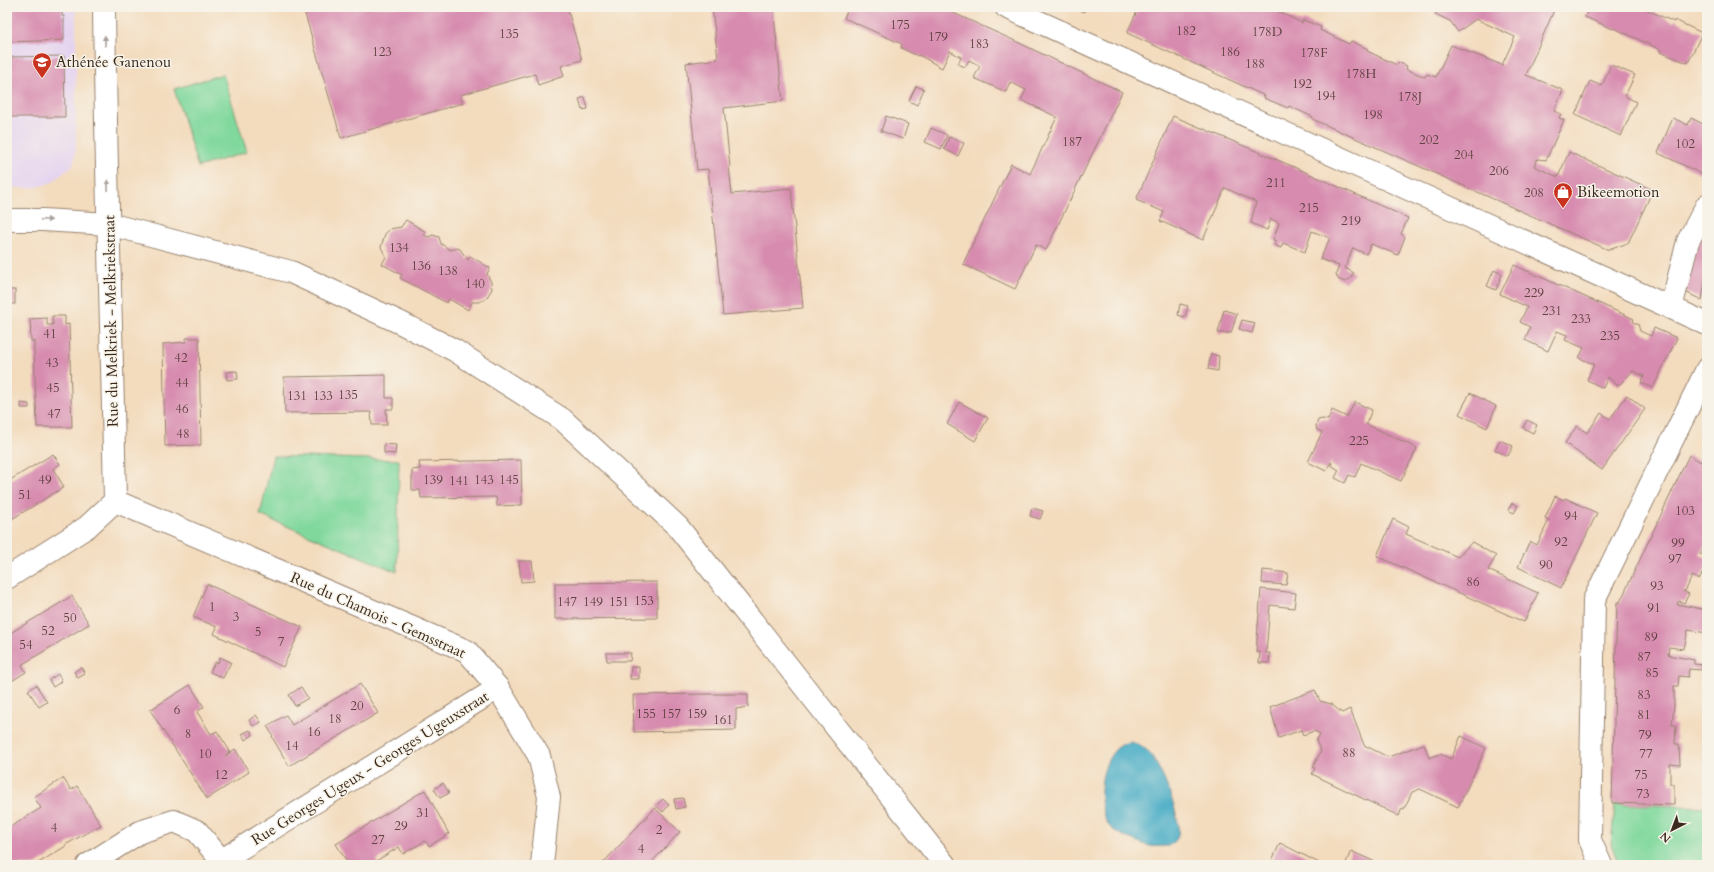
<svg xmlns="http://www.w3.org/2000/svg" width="1714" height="872" viewBox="0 0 1714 872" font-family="Cardo,serif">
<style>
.built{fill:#e5d3f0}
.green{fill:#80d89d;stroke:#5e815e}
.water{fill:#46acc6;stroke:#406b72}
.building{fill:#d78baf}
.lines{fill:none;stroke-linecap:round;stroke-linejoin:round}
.minor-casing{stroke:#97826e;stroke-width:24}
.secondary-casing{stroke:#97826e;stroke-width:24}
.minor{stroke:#fff;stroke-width:22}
.secondary{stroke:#fff;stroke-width:22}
.oneway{fill:#a79f9a}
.labels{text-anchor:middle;stroke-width:3;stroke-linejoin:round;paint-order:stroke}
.number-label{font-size:13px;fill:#624242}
.poi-label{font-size:15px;fill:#3b2a1e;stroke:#f7f3e8;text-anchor:start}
.street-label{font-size:15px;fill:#3b2a1e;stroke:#f7f3e8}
</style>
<rect width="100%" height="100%" fill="#f7f3e8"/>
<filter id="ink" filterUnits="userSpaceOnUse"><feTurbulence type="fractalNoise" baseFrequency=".025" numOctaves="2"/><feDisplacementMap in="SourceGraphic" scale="8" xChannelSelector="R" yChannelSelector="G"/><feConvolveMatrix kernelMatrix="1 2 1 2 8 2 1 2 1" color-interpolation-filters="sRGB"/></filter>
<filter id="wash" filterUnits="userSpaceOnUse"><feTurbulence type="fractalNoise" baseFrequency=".012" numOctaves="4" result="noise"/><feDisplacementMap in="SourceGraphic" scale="16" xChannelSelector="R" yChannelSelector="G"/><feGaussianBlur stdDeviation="0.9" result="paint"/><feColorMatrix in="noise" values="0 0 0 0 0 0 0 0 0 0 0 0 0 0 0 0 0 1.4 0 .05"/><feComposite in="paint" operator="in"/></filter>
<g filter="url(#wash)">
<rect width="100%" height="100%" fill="#f3dbbd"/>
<polygon class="built" points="7,7 76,7 76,151 73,165 51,183 33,188 7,188"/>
<g class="green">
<polygon points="223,74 247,152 198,167 174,89"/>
<polygon points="273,456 399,460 397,572 260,515"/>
<polygon points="1615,804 1707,807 1707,865 1619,865 1611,844"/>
</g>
<path class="water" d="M1130,742C1138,744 1145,747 1150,754C1161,767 1184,822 1177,838C1176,841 1171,844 1168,846C1162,846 1155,847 1150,846C1140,843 1115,834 1109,826C1094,805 1099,747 1130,742Z"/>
<g id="blocks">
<g class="building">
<polygon points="7,7 64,7 64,9 62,9 62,16 64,16 64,40 9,42"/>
<polygon points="303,7 567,7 582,60 561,66 564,76 538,85 535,74 460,95 463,103 341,138"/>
<polygon points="712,7 773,7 783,101 724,108 730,167 729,167 732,194 791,188 803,308 723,315 708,169 697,170 686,63 718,59"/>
<polygon points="849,7 940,7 1013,40 1122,92 1046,250 1036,245 1015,289 963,264 1011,164 1030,174 1057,117 1021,100 1026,90 1010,82 1006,92 974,78 980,66 969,60 965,67 958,64 961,57 950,51 942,68 919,55 918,56 901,48 902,44 844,18"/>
<polygon points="1072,7 1087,7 1084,12"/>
<polygon points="1141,7 1274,7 1273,9 1302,23 1303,20 1321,27 1320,30 1349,44 1351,41 1368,49 1367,51 1397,65 1398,62 1407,66 1406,69 1425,77 1427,74 1436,77 1451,45 1502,65 1515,37 1476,19 1458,32 1450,21 1435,14 1438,7 1552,7 1555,8 1526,75 1563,90 1554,111 1561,114 1559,118 1564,120 1546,160 1537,159 1534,166 1558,177 1569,152 1653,190 1628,243 1609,250 1312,119 1313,117 1289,106 1288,108 1264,98 1265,96 1127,33 1138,9 1139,10"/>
<polygon points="1589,7 1641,7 1674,22 1675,20 1702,33 1688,63 1660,52 1661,50 1614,28 1613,29 1585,17"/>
<polygon points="64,56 65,117 7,117 7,57"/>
<polygon points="1611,65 1635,75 1625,96 1636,102 1621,136 1575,115 1590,81 1602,86"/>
<polygon points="916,86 924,89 917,105 909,101"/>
<polygon points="585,97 588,109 582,110 579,99"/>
<polygon points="886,116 908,124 903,139 881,131"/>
<polygon points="1173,116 1294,167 1408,218 1401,234 1405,237 1398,255 1371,244 1366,254 1353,248 1345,268 1354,273 1350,279 1345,282 1338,279 1336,274 1339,266 1320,259 1330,238 1312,231 1305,252 1283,243 1281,248 1274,245 1276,241 1273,240 1279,223 1271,219 1267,230 1251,223 1256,202 1225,188 1203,240 1160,221 1164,212 1136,200"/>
<polygon points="1673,118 1688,125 1691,118 1707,126 1703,131 1707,133 1707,163 1702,174 1658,153"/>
<polygon points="931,128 947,135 941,149 925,142"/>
<polygon points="949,137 964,143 958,156 944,149"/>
<polygon points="406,220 426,232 424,235 428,237 433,235 439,237 441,244 446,247 450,250 457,248 460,249 468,260 470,256 490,268 487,274 491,282 492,289 486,299 479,302 472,302 468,310 449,299 447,303 400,278 402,275 382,264 386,257 381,247 385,234 390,229 401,227"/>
<polygon points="1707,228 1707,267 1702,300 1685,292 1699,233"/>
<polygon points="1514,265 1634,319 1633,322 1638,324 1640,331 1651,336 1654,328 1677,338 1653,388 1641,383 1644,376 1633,371 1618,386 1608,377 1603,388 1587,380 1594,364 1579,358 1584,348 1565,340 1567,335 1557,331 1548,351 1525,340 1530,327 1520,322 1527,307 1500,294"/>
<polygon points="1494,270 1502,274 1496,290 1487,286"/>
<rect x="7" y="290" width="8" height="14"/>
<polygon points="1180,304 1188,306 1185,317 1178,315"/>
<polygon points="1224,310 1237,314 1231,333 1218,333"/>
<polygon points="52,316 65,316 65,325 69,324 72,427 37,427 34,351 34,341 31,341 30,319 47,318 47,325 53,325"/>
<polygon points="1242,320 1255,323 1252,333 1239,329"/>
<polygon points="186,338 199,338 201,445 165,446 163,344 186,342"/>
<polygon points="1211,354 1219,356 1218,371 1208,369"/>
<polygon points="237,371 238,379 227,380 226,372"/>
<polygon points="386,375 386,398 393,398 393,409 386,409 387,425 372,425 371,412 285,413 284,377"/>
<polygon points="1470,393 1496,406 1487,428 1459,414"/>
<polygon points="1627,395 1645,409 1602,470 1565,443 1577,426 1587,433 1601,413 1610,419"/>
<polygon points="959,402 988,418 975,441 947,424"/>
<polygon points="1355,402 1372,410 1366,424 1417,448 1401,481 1361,463 1355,477 1349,475 1345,483 1335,478 1339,470 1331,465 1332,463 1331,462 1326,471 1308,462 1322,432 1317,430 1316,426 1318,420 1323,419 1328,420 1332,410 1347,417"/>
<polygon points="21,403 29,404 29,408 21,408"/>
<polygon points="1527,420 1537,425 1533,433 1523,428"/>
<polygon points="1500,440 1513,446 1508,456 1495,450"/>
<polygon points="384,444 396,445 395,454 384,453"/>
<polygon points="1707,449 1707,546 1706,547 1704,546 1700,554 1707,557 1707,566 1699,579 1692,576 1686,590 1683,591 1689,594 1684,603 1679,601 1677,604 1707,610 1707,633 1688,630 1684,649 1669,647 1668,655 1694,660 1694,664 1703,665 1701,670 1689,669 1688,677 1679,676 1678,686 1674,686 1674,705 1672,725 1676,725 1675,744 1679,744 1680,765 1670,764 1670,784 1674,784 1674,805 1612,803 1617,602 1620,602 1689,455 1701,462"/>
<polygon points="53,454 60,464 53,469 64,487 7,522 7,482"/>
<polygon points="521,460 522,505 497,506 496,497 421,498 420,490 412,490 412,470 420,469 419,462"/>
<polygon points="1555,496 1564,500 1565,498 1597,513 1561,588 1518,567 1530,541 1537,545 1549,520 1545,518"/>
<polygon points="1512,503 1518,506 1514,513 1508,510"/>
<polygon points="1032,508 1043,511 1040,519 1030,516"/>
<polygon points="1393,519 1409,527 1406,534 1458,557 1472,542 1496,556 1488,570 1538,593 1524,622 1377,556"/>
<polygon points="519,561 532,561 534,581 521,582"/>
<polygon points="1263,570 1288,573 1286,585 1262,583"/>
<polygon points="657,582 657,618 555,619 555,583"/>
<polygon points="207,584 302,627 283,667 214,634 217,627 193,617"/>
<polygon points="1261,589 1296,593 1294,608 1270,605 1266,653 1270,653 1269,663 1259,663 1260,652 1256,652"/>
<polygon points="72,596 89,624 23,664 22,665 26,672 7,684 7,635"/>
<polygon points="606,653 631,653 630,661 607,661"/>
<polygon points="220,657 231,662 223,678 210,672 215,662 218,663"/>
<polygon points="81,667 85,674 78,678 74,672"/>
<polygon points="631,667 639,667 639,679 630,679"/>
<polygon points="58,674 62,681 53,687 49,680"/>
<polygon points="360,684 378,713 289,766 272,737 273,736 267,726 286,715 292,725"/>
<polygon points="36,685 47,702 39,707 28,690"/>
<polygon points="190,685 204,707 197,712 211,734 217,731 230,751 225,756 235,749 249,772 207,799 150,710"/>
<polygon points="301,687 308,698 295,706 289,695"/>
<polygon points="1315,690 1320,701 1331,704 1342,713 1350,709 1364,745 1388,757 1424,744 1429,758 1440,754 1451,759 1461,736 1486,748 1458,807 1420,789 1412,792 1404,809 1402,808 1399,816 1312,774 1315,768 1313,767 1321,751 1316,741 1320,734 1314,731 1303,735 1301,730 1279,738 1270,707"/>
<polygon points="711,694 748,694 748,707 736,709 736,730 634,732 633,695"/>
<polygon points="256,715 261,722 253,726 249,720"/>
<polygon points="250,730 253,735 245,740 242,734"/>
<polygon points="63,778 71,790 77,786 101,825 65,845 66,846 35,865 7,865 7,829 41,808 34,797"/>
<polygon points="443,783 449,793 440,798 434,789"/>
<polygon points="425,790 449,834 429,846 425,841 403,854 399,847 376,861 379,865 349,865 336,844"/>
<polygon points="683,798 685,807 676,809 674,799"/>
<polygon points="663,799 669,805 663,812 656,806"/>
<polygon points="655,808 680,832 662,851 649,865 601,865"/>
<polygon points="1280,843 1323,865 1270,865"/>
<polygon points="1351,851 1382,865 1345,865"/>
</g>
</g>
</g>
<g filter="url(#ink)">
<use href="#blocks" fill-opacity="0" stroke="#97826e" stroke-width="1"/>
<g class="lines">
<defs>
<g id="minor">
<polyline points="7,220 43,220 109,224 291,272 401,323 454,350 562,419 678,527 945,865"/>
<polyline points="1671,308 1688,241 1707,205"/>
<polyline points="115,501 467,651 498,688 539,756 549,797 542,865"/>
<path d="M7,578L87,527L115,501C112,337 106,172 104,7"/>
<polyline points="222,860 498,688"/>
<polyline points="88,865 140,832 174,821 197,831 225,865"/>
<polyline points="1601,865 1590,840 1594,600 1707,369"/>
</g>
<polyline id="secondary" points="1006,7 1707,324"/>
</defs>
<use href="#minor" class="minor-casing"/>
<use href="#secondary" class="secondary-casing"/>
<use href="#minor" class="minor"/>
<use href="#secondary" class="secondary"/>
</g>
<defs><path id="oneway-solid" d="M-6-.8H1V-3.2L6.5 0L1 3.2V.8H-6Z"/></defs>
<g class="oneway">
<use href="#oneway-solid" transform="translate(105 41) rotate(-91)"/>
<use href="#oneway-solid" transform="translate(108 185) rotate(-92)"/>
<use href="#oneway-solid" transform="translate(46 220) rotate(3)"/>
</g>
</g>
<defs>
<symbol id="school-pin" viewBox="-11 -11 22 30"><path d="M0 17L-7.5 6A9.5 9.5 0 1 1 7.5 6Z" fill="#c8321e" stroke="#f7f3e8"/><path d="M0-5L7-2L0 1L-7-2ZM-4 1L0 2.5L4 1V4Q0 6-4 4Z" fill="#fff"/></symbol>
<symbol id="shop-pin" viewBox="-11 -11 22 30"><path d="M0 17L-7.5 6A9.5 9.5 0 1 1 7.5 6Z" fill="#c8321e" stroke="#f7f3e8"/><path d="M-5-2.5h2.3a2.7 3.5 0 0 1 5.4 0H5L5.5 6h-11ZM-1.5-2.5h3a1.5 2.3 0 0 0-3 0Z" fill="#fff"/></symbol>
</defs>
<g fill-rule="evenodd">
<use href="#school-pin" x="31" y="51" width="22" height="30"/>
<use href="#shop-pin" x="1552" y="181" width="22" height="30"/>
</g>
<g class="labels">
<g class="number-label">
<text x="900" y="29">175</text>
<text x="1186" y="35">182</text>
<text x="1267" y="36">178D</text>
<text x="509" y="38">135</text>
<text x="938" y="41">179</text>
<text x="979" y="48">183</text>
<text x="382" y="56">123</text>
<text x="1230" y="56">186</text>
<text x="1314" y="57">178F</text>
<text x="1255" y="68">188</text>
<text x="1361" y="78">178H</text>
<text x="1302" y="88">192</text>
<text x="1326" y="100">194</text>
<text x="1410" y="101">178J</text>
<text x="1373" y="119">198</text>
<text x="1429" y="144">202</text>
<text x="1072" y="146">187</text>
<text x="1685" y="148">102</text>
<text x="1464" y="159">204</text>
<text x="1499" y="175">206</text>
<text x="1276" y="187">211</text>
<text x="1534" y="197">208</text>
<text x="1309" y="212">215</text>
<text x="1351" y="225">219</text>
<text x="399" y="252">134</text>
<text x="421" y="270">136</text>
<text x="448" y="275">138</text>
<text x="475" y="288">140</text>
<text x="1534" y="297">229</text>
<text x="1552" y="315">231</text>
<text x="1581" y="323">233</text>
<text x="50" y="338">41</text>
<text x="1610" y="340">235</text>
<text x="181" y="362">42</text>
<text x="52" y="367">43</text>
<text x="182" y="387">44</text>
<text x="53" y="392">45</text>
<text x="348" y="399">135</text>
<text x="297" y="400">131</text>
<text x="323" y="400">133</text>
<text x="182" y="413">46</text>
<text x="54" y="418">47</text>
<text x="183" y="438">48</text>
<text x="1359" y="445">225</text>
<text x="45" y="484">49</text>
<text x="433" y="484">139</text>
<text x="484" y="484">143</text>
<text x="509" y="484">145</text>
<text x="459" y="485">141</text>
<text x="25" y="499">51</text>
<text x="1685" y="515">103</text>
<text x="1571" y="520">94</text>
<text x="1561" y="546">92</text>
<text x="1678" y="547">99</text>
<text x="1675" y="563">97</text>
<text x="1546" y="569">90</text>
<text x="1473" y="586">86</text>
<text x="1657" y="590">93</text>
<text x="644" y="605">153</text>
<text x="567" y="606">147</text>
<text x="593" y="606">149</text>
<text x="619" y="606">151</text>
<text x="212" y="611">1</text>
<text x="1654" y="612">91</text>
<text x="236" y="621">3</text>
<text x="70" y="622">50</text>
<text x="48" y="635">52</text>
<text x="258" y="636">5</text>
<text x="1651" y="641">89</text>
<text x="281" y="646">7</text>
<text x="26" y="649">54</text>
<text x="1644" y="661">87</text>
<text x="1652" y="677">85</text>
<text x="1644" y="699">83</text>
<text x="357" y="710">20</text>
<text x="177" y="714">6</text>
<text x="646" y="718">155</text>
<text x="671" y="718">157</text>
<text x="697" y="718">159</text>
<text x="1644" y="719">81</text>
<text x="335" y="723">18</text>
<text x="723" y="724">161</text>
<text x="314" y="736">16</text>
<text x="188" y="738">8</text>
<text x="1645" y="739">79</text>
<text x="292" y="750">14</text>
<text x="1349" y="757">88</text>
<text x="205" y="758">10</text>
<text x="1646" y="758">77</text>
<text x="221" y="779">12</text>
<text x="1641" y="779">75</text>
<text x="1643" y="798">73</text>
<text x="423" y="817">31</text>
<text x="401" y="830">29</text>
<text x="54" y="832">4</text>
<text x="659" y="834">2</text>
<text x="378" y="844">27</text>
<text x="641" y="853">4</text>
</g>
<g class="poi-label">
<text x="56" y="67">Athénée Ganenou</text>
<text x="1577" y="197">Bikeemotion</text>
</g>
<g class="street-label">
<text transform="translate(111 321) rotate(-91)" y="5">Rue du Melkriek - Melkriekstraat</text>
<text transform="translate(378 615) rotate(24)" y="5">Rue du Chamois - Gemsstraat</text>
<text transform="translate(370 768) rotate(-32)" y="5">Rue Georges Ugeux - Georges Ugeuxstraat</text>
</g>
</g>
<rect width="1714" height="872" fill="none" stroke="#f7f3e8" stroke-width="24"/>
<g transform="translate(1672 830) rotate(222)" stroke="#f7f3e8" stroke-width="3" paint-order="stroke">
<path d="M0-3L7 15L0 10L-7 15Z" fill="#3b2a1e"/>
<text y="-6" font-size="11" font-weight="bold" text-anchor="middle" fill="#3b2a1e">N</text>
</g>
</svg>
